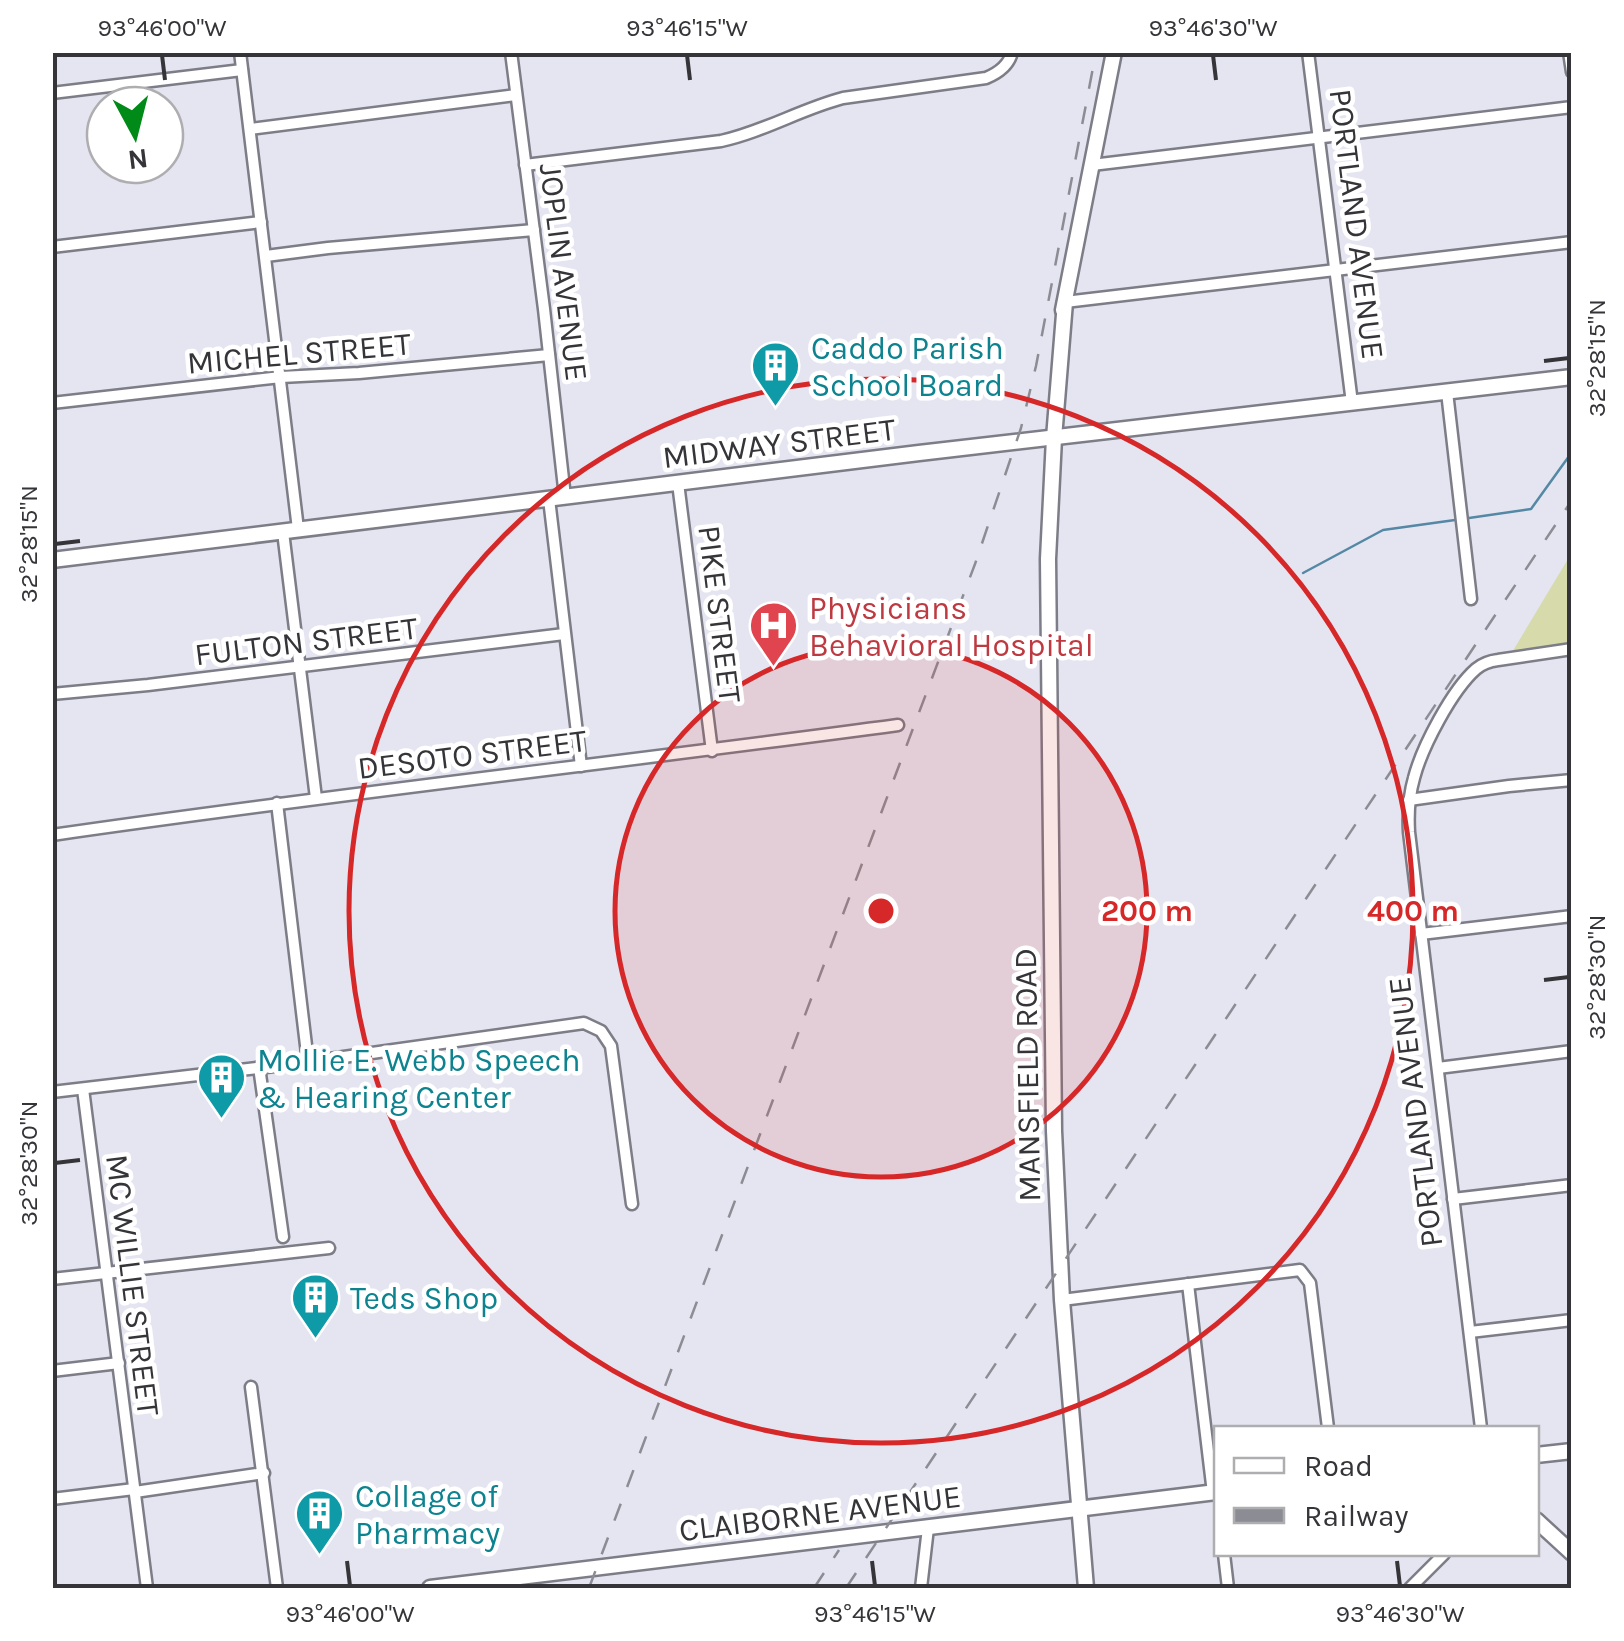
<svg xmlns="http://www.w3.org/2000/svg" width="1624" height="1641" viewBox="0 0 1624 1641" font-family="Karla,sans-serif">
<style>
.green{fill:#d7daab}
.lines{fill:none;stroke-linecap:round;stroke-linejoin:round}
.stream{stroke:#5488a5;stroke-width:2.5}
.street-casing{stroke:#7d7d87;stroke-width:15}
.secondary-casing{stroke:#7d7d87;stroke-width:19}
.street{stroke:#fff;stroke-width:10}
.secondary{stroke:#fff;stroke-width:14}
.rail{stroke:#8c8c94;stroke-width:2.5;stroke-dasharray:18 18;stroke-linecap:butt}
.ticks{fill:none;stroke:#353539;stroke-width:4}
.ring{fill:none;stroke:#d62828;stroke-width:5}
.labels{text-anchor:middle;stroke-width:9;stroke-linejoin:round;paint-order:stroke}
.street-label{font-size:32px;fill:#353539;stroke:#fff}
.culture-label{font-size:32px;fill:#0d838f;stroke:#fff;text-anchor:start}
.health-label{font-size:32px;fill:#be3a42;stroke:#fff;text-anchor:start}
.centre{fill:#d62828;stroke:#fff;stroke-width:5}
.ring-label{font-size:30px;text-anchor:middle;font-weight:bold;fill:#d62828;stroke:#fff;stroke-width:9;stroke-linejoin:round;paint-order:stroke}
.neatline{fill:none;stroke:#353539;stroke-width:4}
.ticks-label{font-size:25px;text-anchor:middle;fill:#353539}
</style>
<rect width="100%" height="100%" fill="#e5e5f1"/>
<polygon class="green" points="1571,554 1571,646 1511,654"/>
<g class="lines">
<g class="stream">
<polyline points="1469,518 1531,509 1572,452"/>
<polyline points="1303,573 1383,530 1455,520"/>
</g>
<defs>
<g id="street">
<polyline points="240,52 298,529"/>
<polyline points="511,52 544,309 565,497"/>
<polyline points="1308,52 1352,403"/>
<polyline points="1569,52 1572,72"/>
<polyline points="52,93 242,70"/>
<polyline points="250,129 516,95"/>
<path d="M525,165L721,141C763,132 801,109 843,98L986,78C998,73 1009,66 1012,52"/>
<polyline points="1092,165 1572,107"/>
<polyline points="52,247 261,222"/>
<polyline points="266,256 328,248 534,230"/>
<polyline points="1065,302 1572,242"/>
<polyline points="1447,392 1471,599"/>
<polyline points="52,403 281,377 359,373 549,355"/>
<polyline points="678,483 712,751"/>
<polyline points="549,499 581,766"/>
<polyline points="283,532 316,798"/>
<polyline points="52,694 148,685 564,634"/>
<polyline points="1409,800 1509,786 1572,780"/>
<polyline points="277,803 308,1062"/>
<path d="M52,835C334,794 616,763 898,725"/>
<polyline points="1421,934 1572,916"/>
<polyline points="259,1067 283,1237"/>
<polyline points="1438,1068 1572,1051"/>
<polyline points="83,1089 147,1588"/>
<polyline points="52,1092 308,1062 584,1023 601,1031 611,1046 632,1204"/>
<polyline points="1453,1199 1572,1185"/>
<polyline points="52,1279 329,1248"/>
<polyline points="1188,1284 1213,1493"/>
<polyline points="1062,1300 1300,1270 1310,1283 1328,1428"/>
<polyline points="1470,1332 1572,1320"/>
<polyline points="52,1371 119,1363"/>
<polyline points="251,1387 277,1588"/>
<path d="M1481,1428L1409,832C1408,814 1409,795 1414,778C1422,747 1452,690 1476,669C1483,663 1490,661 1498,660L1572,649"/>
<polyline points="135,1492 264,1473"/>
<polyline points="52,1499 134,1489"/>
<polyline points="1224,1554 1228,1588"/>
<polyline points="921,1588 928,1528"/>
<polyline points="1410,1588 1444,1554"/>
</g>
<g id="secondary">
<polyline points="1065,302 1054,438 1048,559 1054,1131 1062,1300 1086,1588"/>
<polyline points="1063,310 1114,52"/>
<polyline points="52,560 919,453 1572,377"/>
<polyline points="1536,1455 1572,1451"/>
<polyline points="1536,1520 1572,1553"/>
<polyline points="430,1588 1216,1492"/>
</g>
</defs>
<use href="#street" class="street-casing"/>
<use href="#secondary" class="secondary-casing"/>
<use href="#street" class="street"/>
<use href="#secondary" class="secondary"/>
<g class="rail">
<polyline points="589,1588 975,564 1021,428 1036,366 1096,52"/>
<polyline points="814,1588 839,1550"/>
<polyline points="846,1588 1572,500"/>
</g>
</g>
<path class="ticks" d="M162,55L165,80M687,55L690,80M1213,55L1216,80M1544,361L1569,358M55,544L80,541M1544,980L1569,977M55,1163L80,1160M347,1561L350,1586M872,1561L875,1586M1397,1561L1400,1586"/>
<circle cx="881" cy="911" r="266" fill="#d62828" fill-opacity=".12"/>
<g class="ring">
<circle cx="881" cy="911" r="266"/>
<circle cx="881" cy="911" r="532"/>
</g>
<defs>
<symbol id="building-pin" viewBox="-11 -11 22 30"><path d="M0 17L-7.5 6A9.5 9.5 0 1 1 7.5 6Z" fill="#0f9aa8" stroke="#fff"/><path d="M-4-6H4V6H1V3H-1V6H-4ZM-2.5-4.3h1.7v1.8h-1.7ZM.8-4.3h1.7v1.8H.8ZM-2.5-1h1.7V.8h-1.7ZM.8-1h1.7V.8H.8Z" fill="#fff"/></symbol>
<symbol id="hospital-pin" viewBox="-11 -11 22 30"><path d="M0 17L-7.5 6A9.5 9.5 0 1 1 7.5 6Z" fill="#e0444e" stroke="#fff"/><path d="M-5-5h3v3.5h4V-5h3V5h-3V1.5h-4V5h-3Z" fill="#fff"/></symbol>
</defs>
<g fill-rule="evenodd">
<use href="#building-pin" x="748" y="338" width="55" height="75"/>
<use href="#hospital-pin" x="746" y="598" width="55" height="75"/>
<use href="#building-pin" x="194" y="1050" width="55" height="75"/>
<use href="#building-pin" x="288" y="1270" width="55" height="75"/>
<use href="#building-pin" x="292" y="1486" width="55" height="75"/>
</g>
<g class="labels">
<g class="street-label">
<text transform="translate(1357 224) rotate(83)" y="11">PORTLAND AVENUE</text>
<text transform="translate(564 272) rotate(83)" y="11">JOPLIN AVENUE</text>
<text transform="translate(299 353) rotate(-5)" y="11">MICHEL STREET</text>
<text transform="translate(779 443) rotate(-7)" y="11">MIDWAY STREET</text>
<text transform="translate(720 614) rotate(83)" y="11">PIKE STREET</text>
<text transform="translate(306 641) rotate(-7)" y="11">FULTON STREET</text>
<text transform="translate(472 754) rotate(-7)" y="11">DESOTO STREET</text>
<text transform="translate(1027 1075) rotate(-91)" y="11">MANSFIELD ROAD</text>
<text transform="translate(1415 1112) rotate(-97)" y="11">PORTLAND AVENUE</text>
<text transform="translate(133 1285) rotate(83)" y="11">MC WILLIE STREET</text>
<text transform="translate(820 1513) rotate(-7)" y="11">CLAIBORNE AVENUE</text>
</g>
<g class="culture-label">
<text x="811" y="359">Caddo Parish<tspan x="811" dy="37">School Board</tspan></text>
<text x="257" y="1071">Mollie E. Webb Speech<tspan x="257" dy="37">&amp; Hearing Center</tspan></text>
<text x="350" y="1309">Teds Shop</text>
<text x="355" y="1507">Collage of<tspan x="355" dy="37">Pharmacy</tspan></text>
</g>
<g class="health-label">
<text x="809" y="619">Physicians<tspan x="809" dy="37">Behavioral Hospital</tspan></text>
</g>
</g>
<circle cx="881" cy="911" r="15" class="centre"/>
<g class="ring-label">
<text x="1147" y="921">200 m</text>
<text x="1413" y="921">400 m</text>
</g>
<rect width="1624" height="1641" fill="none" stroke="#ffffff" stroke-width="110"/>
<rect x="1214" y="1426" width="325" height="130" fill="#ffffff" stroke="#aeaeb0" stroke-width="2.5"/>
<rect x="1234" y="1458" width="50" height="15" fill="#ffffff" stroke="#aeaeb0" stroke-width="2.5"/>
<text x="1304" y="1476" font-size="30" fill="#353539">Road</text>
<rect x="1234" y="1508" width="50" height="15" fill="#8c8c94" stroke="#aeaeb0" stroke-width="2.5"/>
<text x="1304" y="1526" font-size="30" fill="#353539">Railway</text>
<g transform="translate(135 135) rotate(173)"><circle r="48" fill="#ffffff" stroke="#aeaeb0" stroke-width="2.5"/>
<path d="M0-8L18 38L0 25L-18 38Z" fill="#008b18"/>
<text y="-15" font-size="28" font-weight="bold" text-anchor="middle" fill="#353539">N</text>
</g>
<rect x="55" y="55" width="1514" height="1531" class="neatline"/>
<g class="ticks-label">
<text x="162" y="36">93°46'00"W</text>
<text x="687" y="36">93°46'15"W</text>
<text x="1213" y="36">93°46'30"W</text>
<text transform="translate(1596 358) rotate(-90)" y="9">32°28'15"N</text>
<text transform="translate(28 544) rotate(-90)" y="9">32°28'15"N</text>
<text transform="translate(1596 977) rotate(-90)" y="9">32°28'30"N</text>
<text transform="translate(28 1163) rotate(-90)" y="9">32°28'30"N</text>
<text x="350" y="1622">93°46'00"W</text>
<text x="875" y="1622">93°46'15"W</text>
<text x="1400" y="1622">93°46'30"W</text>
</g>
</svg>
